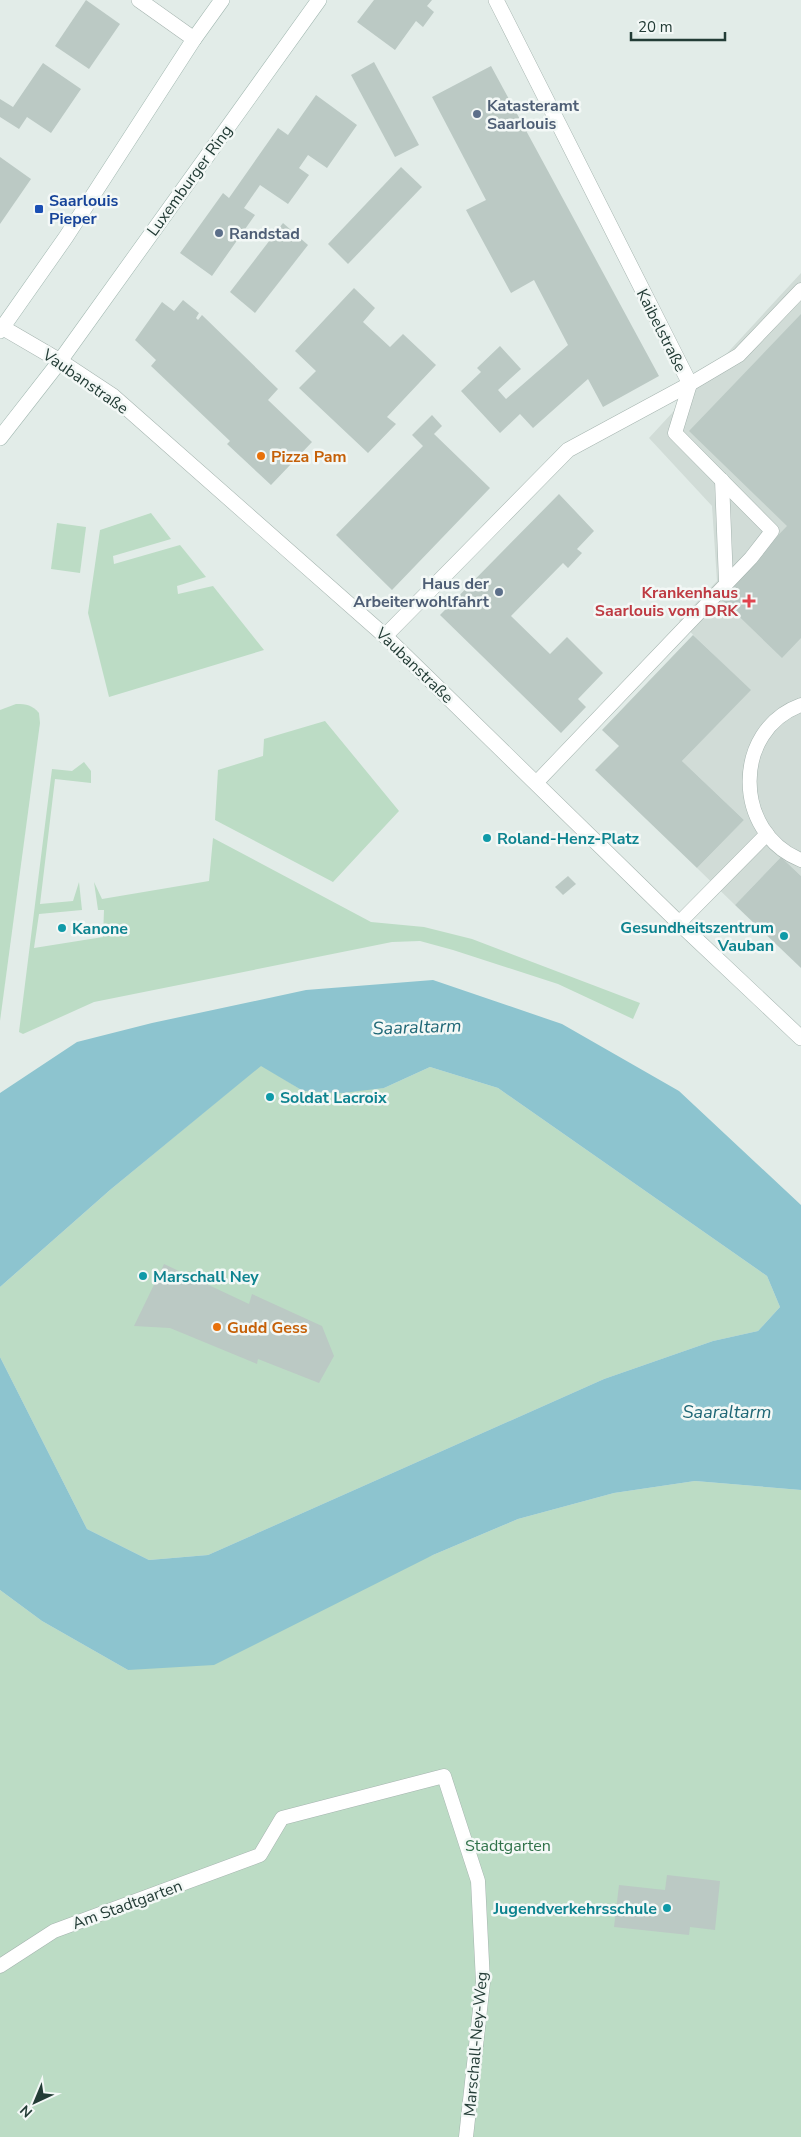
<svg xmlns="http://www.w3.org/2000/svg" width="801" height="2137" viewBox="0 0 801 2137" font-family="'Nunito Sans',sans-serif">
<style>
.built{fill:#d1dcd7}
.green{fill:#bcdcc5}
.water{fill:#8dc4cf}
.building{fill:#bbc9c4}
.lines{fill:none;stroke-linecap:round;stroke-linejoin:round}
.lane-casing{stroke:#a5b4af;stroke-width:15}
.street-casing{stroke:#a5b4af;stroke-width:16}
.secondary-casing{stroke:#a1b7b0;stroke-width:16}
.lane{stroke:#fff;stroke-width:14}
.street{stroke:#fff;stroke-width:15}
.secondary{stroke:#fff;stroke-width:15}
.service-dot{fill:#5c6f8a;stroke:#f3f8f6;stroke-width:2}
.transit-dot{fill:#1a4fb4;stroke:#f3f8f6;stroke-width:2}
.food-dot{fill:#e8710a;stroke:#f3f8f6;stroke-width:2}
.health-dot{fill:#e0444e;stroke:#f3f8f6;stroke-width:2}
.culture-dot{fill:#0f9aa8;stroke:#f3f8f6;stroke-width:2}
.labels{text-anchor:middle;stroke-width:5;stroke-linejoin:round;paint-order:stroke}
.service-label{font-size:16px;font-weight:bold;fill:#4e5e75;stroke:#f3f8f6;text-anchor:start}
.street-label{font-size:16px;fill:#233c36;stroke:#f3f8f6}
.transit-label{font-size:16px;font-weight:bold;fill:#164399;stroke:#f3f8f6;text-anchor:start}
.food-label{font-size:16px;font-weight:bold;fill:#c56008;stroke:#f3f8f6;text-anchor:start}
.health-label{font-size:16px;font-weight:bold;fill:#be3a42;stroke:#f3f8f6;text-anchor:end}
.culture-label{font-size:16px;font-weight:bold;fill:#0d838f;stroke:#f3f8f6;text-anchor:start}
.park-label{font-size:16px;fill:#2f7149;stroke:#f3f8f6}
.water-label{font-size:18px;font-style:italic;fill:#1f6776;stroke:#f3f8f6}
</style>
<rect width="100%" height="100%" fill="#e2ece8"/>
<polygon class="built" points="801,273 801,876 781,857 735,905 697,868 744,820 682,761 750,690 679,621 717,581 712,506 649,438"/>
<g class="green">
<polygon points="151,513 171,539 113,556 114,564 180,545 206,577 177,586 178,594 213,586 264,650 109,697 88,613 100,530"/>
<polygon points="57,523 86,527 80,573 51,569"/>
<path d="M16,704C27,704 32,705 39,713L40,723L0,1021V710Z"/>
<polygon points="325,721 399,811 333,882 215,820 218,770 263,756 264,739"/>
<polygon points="84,762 91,771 91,783 55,779 40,904 73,901 79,882 82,910 39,914 34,948 103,937 104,910 98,910 94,882 102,899 209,881 213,838 371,922 424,927 472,939 640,1003 633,1019 558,984 453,950 420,941 392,942 94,1002 23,1034 19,1032 52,769 72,771"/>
<polygon points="261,1065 303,1091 384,1088 430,1067 498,1088 767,1276 780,1307 758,1331 713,1341 604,1379 208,1555 149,1560 87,1529 0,1357 0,1287 110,1190"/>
<polygon points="695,1481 801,1490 801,2137 0,2137 0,1590 42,1621 128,1670 433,1555 518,1519 614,1493"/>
</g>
<polygon class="water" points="433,980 562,1024 679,1091 801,1205 801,1490 695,1481 614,1493 518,1519 433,1555 214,1665 128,1670 42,1621 0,1590 0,1357 87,1529 149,1560 208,1555 604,1379 713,1341 758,1331 780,1307 767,1276 498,1088 430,1067 384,1088 343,1093 303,1091 261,1066 110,1190 0,1287 0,1093 77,1042 152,1023 306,990"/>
<g class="building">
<polygon points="86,0 120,24 89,69 55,46"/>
<polygon points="374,0 432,0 427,6 434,12 423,27 416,21 395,50 357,22"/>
<polygon points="374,62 419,145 395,157 351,75"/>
<polygon points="43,63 81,89 51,133 27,117 19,129 0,117 0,99 13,107"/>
<polygon points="491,66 659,376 603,407 588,379 533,428 520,414 500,433 461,391 481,372 477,368 500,346 521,369 498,390 506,399 568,345 534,280 511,293 466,210 486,200 432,97"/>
<polygon points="316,95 357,125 327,168 308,155 299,168 309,175 288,204 260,185 244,208 255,215 212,276 180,253 223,193 229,198 278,128 288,135"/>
<polygon points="0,157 31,179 0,224"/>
<polygon points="401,167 422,187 348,264 328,244"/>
<polygon points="283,223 308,245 255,313 230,292"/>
<polygon points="354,288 375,308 363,322 390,347 403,334 436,365 387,417 396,424 368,453 299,388 316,371 295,351"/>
<polygon points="183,300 199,313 196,318 198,320 202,315 278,389 268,400 312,442 271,485 227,444 230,441 151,366 156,360 135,340 162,302 174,311"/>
<polygon points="801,314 801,638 782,658 719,597 787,526 689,431"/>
<polygon points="432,415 442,426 434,434 490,488 392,590 336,535 423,446 412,435"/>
<polygon points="559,494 594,531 577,549 582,553 568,568 563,563 511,616 550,654 567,637 603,673 578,699 586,707 561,733 440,615"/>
<polygon points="693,635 751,690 682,761 744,820 697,868 595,770 619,746 602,730"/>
<polygon points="781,857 801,876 801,968 735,905"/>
<polygon points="568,876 576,884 563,895 555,887"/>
<polygon points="164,1264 249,1304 252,1294 322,1326 334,1356 319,1383 258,1359 257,1364 170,1328 134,1326"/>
<polygon points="667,1875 720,1881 715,1930 690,1927 689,1935 614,1927 619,1885 665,1890"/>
</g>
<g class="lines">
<defs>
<g id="lane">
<polyline points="722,480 726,582"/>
<path d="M801,705C732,730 733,833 801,860"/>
<polyline points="536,783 751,558 772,531 675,433 690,384 739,355 801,290"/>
<polyline points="679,923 767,834"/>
<polyline points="0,1966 54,1931 260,1855 282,1818 444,1776 478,1881 483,1982 466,2137"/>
</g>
<g id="street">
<polyline points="139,0 194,39"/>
<polyline points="0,326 60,361 113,396 385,636 679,923 801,1038"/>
<polyline points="385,636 568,450 690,384 496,0"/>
</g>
<g id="secondary">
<polyline points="0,331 66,237 194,39 222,0"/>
<polyline points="0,438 60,361 319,0"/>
</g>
</defs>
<use href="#lane" class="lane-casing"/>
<use href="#street" class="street-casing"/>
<use href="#secondary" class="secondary-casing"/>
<use href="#lane" class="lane"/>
<use href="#street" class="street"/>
<use href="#secondary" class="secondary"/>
</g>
<g class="service-dot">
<circle cx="477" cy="114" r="5"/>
<circle cx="219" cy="233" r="5"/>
<circle cx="499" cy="592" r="5"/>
</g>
<rect class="transit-dot" x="34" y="204" width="10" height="10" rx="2.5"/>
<g class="food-dot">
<circle cx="261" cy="456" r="5"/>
<circle cx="217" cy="1327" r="5"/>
</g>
<path class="health-dot" d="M746.5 593.5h5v5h5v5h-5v5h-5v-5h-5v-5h5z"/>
<g class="culture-dot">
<circle cx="487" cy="838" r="5"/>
<circle cx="62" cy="928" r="5"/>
<circle cx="784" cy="936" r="5"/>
<circle cx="270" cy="1097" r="5"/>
<circle cx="143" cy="1276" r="5"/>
<circle cx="667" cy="1908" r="5"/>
</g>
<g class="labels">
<g class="service-label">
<text x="487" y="111">Katasteramt<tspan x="487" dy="18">Saarlouis</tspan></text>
<text x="229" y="239">Randstad</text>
<text x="489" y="589" text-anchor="end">Haus der<tspan x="489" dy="18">Arbeiterwohlfahrt</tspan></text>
</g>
<g class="street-label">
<text transform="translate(189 180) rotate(-54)" y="6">Luxemburger Ring</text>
<text transform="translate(662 330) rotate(63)" y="6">Kaibelstraße</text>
<text transform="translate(86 381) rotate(35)" y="6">Vaubanstraße</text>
<text transform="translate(415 665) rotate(44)" y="6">Vaubanstraße</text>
<text transform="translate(127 1904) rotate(-20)" y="6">Am Stadtgarten</text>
<text transform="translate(475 2044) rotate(-85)" y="6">Marschall-Ney-Weg</text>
</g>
<g class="transit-label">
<text x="49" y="206">Saarlouis<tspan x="49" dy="18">Pieper</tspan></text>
</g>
<g class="food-label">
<text x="271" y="462">Pizza Pam</text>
<text x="227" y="1333">Gudd Gess</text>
</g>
<g class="health-label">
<text x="738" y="598">Krankenhaus<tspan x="738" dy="18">Saarlouis vom DRK</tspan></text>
</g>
<g class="culture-label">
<text x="497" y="844">Roland-Henz-Platz</text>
<text x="774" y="933" text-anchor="end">Gesundheitszentrum<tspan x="774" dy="18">Vauban</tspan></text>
<text x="72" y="934">Kanone</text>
<text x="280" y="1103">Soldat Lacroix</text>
<text x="153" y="1282">Marschall Ney</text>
<text x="657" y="1914" text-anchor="end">Jugendverkehrsschule</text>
</g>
<g class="park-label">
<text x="508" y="1851">Stadtgarten</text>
</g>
<g class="water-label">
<text transform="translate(417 1027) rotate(-2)" y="6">Saaraltarm</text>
<text x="727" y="1418">Saaraltarm</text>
</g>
</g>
<g transform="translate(35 2102) rotate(224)" stroke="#f3f8f6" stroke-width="4" paint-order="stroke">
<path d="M0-4L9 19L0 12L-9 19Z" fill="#233c36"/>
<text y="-8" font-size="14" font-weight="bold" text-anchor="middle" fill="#233c36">N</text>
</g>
<path d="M631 32v8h94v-8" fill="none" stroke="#233c36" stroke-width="2.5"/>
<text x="638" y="32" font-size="15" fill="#233c36" stroke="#f3f8f6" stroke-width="4" paint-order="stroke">20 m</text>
</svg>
